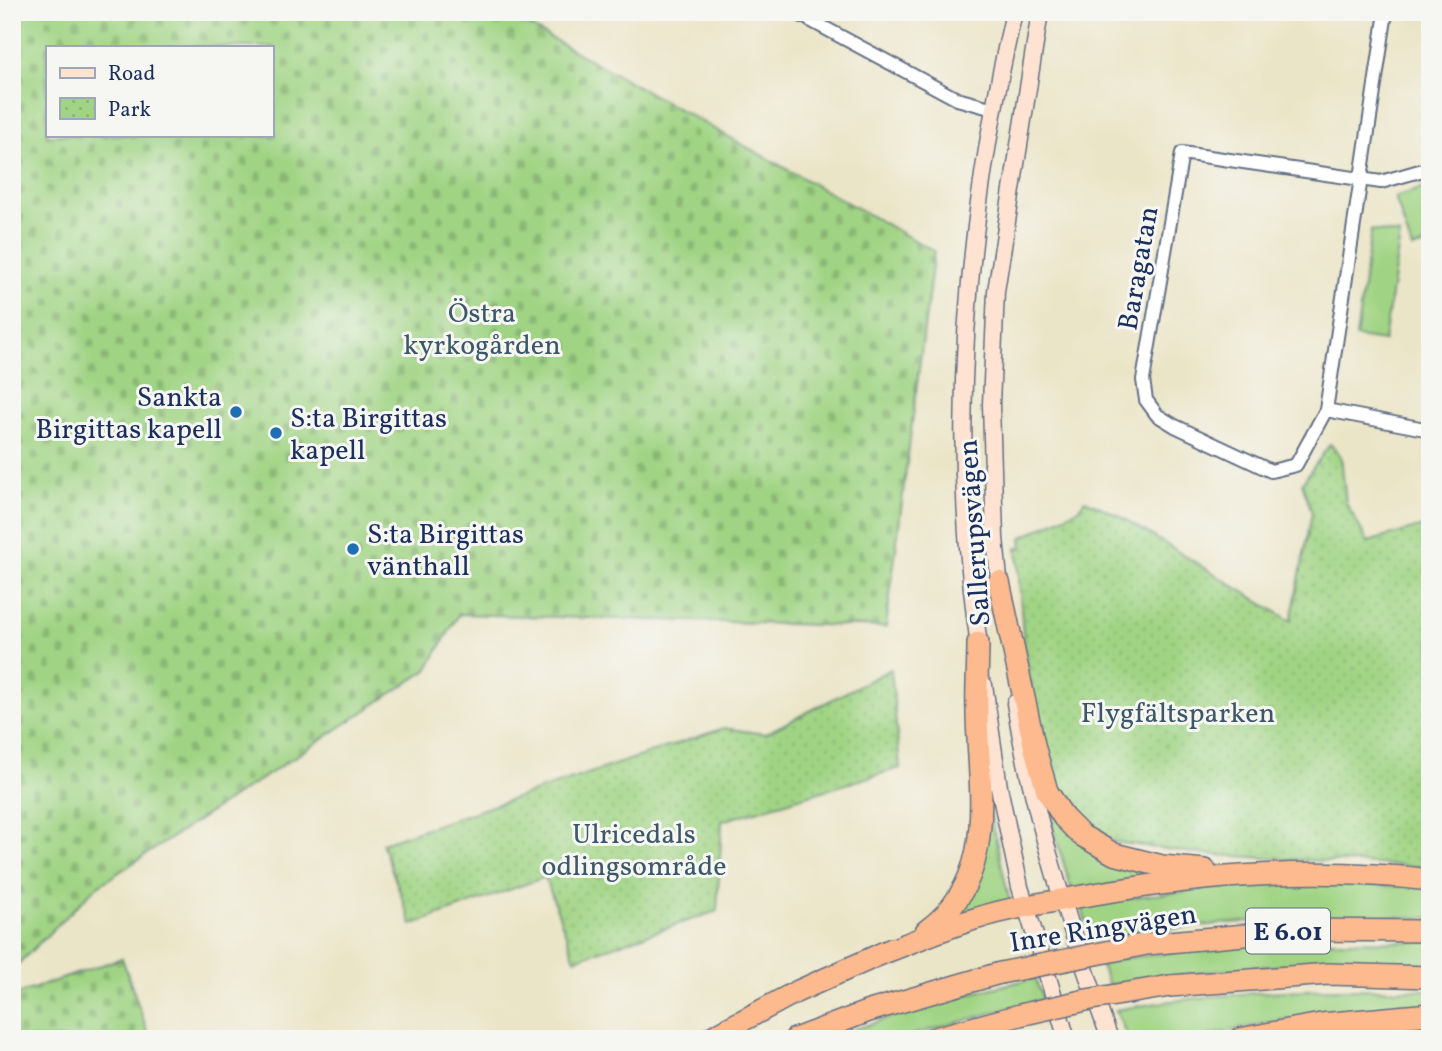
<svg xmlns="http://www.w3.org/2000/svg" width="1442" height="1051" viewBox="0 0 1442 1051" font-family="Vollkorn,serif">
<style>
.grass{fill:#a0d484;stroke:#5e8271;stroke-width:2}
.cemetery{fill:url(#cemetery-stones);stroke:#5e8271;stroke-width:2;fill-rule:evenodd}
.park{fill:url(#park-dots);stroke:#5e8271;stroke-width:2}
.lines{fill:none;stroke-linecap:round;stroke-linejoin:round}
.street-casing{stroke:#646f83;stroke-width:16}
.secondary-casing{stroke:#646f83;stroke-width:19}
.highway-casing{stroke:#646f83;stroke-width:24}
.street{stroke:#fff;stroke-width:12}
.secondary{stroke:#fee3d2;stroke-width:16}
.highway{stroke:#fcba8e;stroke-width:21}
.highway-bridge-casing{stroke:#646f83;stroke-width:24;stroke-linecap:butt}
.highway-bridge{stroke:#fcba8e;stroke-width:21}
.poi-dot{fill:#1f6fb2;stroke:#f6f6f2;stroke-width:2.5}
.labels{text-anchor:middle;stroke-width:6;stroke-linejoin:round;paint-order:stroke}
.shield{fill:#f6f6f2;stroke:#5d6b8a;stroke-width:2}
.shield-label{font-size:26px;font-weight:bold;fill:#1b2f5e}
.street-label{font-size:28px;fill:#1b2f5e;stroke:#f6f6f2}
.park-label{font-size:28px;fill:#3c5868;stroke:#f6f6f2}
.poi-label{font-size:28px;fill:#1b2f5e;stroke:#f6f6f2;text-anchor:start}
</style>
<defs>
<pattern id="cemetery-stones" width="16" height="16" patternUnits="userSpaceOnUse" patternTransform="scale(1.75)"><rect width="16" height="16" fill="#a0d484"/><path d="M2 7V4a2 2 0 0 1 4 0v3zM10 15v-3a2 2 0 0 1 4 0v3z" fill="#89b674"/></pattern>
<pattern id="park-dots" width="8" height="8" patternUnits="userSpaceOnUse" patternTransform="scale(1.75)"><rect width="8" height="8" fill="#a0d484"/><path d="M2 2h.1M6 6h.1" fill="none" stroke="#89b674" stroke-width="1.8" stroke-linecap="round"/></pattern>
</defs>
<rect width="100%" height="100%" fill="#f6f6f2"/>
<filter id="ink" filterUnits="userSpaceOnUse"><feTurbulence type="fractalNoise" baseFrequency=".0143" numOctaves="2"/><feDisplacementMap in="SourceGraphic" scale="14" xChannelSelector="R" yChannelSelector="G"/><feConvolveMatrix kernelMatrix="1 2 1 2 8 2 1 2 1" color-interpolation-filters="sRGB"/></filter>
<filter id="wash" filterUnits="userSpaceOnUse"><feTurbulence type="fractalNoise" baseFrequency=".00686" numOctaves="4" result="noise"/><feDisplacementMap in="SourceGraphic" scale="28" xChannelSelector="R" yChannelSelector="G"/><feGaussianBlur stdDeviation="1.57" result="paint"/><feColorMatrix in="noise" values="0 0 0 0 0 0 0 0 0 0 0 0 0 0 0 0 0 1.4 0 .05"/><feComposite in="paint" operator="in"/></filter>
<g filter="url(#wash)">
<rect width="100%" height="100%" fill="#ebe5c8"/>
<g class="grass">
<polygon points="1430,186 1430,244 1412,249 1395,197"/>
<polygon points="1371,230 1400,235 1384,341 1356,337"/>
<polygon points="1044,798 1057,819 1169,876 1072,891"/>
<polygon points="989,809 1010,903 953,918"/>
<path d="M1270,882L1430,887V918C1313,914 1208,922 1092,940L1081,906L1107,900Z"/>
<path d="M1324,941L1430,942V966C1323,958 1214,969 1108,985L1100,962C1175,951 1249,943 1324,941Z"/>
<polygon points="1035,978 1043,999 898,1039 826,1039 942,1000"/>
<path d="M1335,989L1430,990V1008L1283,1020L1191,1039H1128L1116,1010C1189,996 1262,991 1335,989Z"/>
</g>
<g class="cemetery">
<path d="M12,12H504L934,251L886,627L459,614L427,670L95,888L12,970ZM47,47H271V135H47Z"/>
<polygon points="122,958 150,1039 12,1039 12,996"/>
</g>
<g class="park">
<polygon points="1330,444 1341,456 1346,503 1368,542 1430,524 1430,867 1200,854 1115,842 1093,830 1075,813 1060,793 1047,761 1034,707 1023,637 1017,548 1022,548 1021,538 1077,510 1085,500 1118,515 1291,621 1312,513 1302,483"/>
<polygon points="891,669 900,768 722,821 717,911 575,959 545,877 412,925 382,843 724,728 765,734"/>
</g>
</g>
<g filter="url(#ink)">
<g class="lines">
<defs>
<g id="street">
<polyline points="795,12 957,99 994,109"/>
<polyline points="1386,12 1326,410 1296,465 1271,471 1175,426 1157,415 1146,400 1143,380 1182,153 1360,179 1381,182 1430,168"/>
<polyline points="1326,410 1430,430"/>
</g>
<g id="secondary">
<polyline points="1000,590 995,538 991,404 996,291 1040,12"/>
<path d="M980,652C947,435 965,226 1014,12"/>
<polyline points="984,685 999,787 1020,887 1067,1039"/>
<path d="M1015,703C1033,818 1070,929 1110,1039"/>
</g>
<g id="highway">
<polyline points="999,582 1035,749 1047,791 1064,818 1081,835 1114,854 1162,866 1205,870"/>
<path d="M926,931C1000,878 978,790 977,713C976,690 978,666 978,643"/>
<polyline points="1147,944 1299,930 1430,931"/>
<path d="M878,955C911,943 944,928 978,918C1005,909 1033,905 1061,900C1183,877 1306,865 1430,880"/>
<polyline points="1170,986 1329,974 1430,977"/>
<polyline points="708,1039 796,992 892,949"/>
<polyline points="795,1039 869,1011 1000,973"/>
<polyline points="931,1039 1020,1015"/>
<polyline points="1239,1039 1321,1024 1430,1014"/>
</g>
</defs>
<use href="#street" class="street-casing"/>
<use href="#secondary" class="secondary-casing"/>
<use href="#highway" class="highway-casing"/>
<use href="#street" class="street"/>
<use href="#secondary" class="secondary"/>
<use href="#highway" class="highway"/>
<defs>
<g id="highway-bridge">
<polyline points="1000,973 1147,944"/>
<polyline points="1020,1015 1086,1000 1170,986"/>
</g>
</defs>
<use href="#highway-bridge" class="highway-bridge-casing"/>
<use href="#highway-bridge" class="highway-bridge"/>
</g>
</g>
<g class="poi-dot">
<circle cx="236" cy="412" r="7"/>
<circle cx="276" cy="433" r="7"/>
<circle cx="353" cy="549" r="7"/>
</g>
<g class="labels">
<rect class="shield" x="1246" y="908.5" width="84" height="45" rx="5"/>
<g class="shield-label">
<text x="1288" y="940">E 6.01</text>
</g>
<g class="street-label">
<text transform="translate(1137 268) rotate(-80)" y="10">Baragatan</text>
<text transform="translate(973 533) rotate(-94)" y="10">Sallerupsvägen</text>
<text transform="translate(1103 927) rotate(-9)" y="10">Inre Ringvägen</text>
</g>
<g class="park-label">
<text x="482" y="322">Östra<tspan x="482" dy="32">kyrkogården</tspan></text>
<text x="1178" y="722">Flygfältsparken</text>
<text x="634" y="843">Ulricedals<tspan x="634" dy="32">odlingsområde</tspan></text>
</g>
<g class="poi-label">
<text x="222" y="406" text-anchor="end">Sankta<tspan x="222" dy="32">Birgittas kapell</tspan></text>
<text x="290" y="427">S:ta Birgittas<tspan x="290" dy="32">kapell</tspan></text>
<text x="367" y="543">S:ta Birgittas<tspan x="367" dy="32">vänthall</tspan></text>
</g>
</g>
<rect width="1442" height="1051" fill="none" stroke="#f6f6f2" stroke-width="42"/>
<rect x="46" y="46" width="228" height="91" fill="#f6f6f2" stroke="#9ea6b7" stroke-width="2"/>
<rect x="60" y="68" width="35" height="10" fill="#fee3d2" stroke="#9ea6b7" stroke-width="2"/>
<text x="108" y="80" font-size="21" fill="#1b2f5e">Road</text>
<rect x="60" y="98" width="35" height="21" fill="url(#park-dots)" stroke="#9ea6b7" stroke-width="2"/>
<text x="108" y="116" font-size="21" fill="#1b2f5e">Park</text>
</svg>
